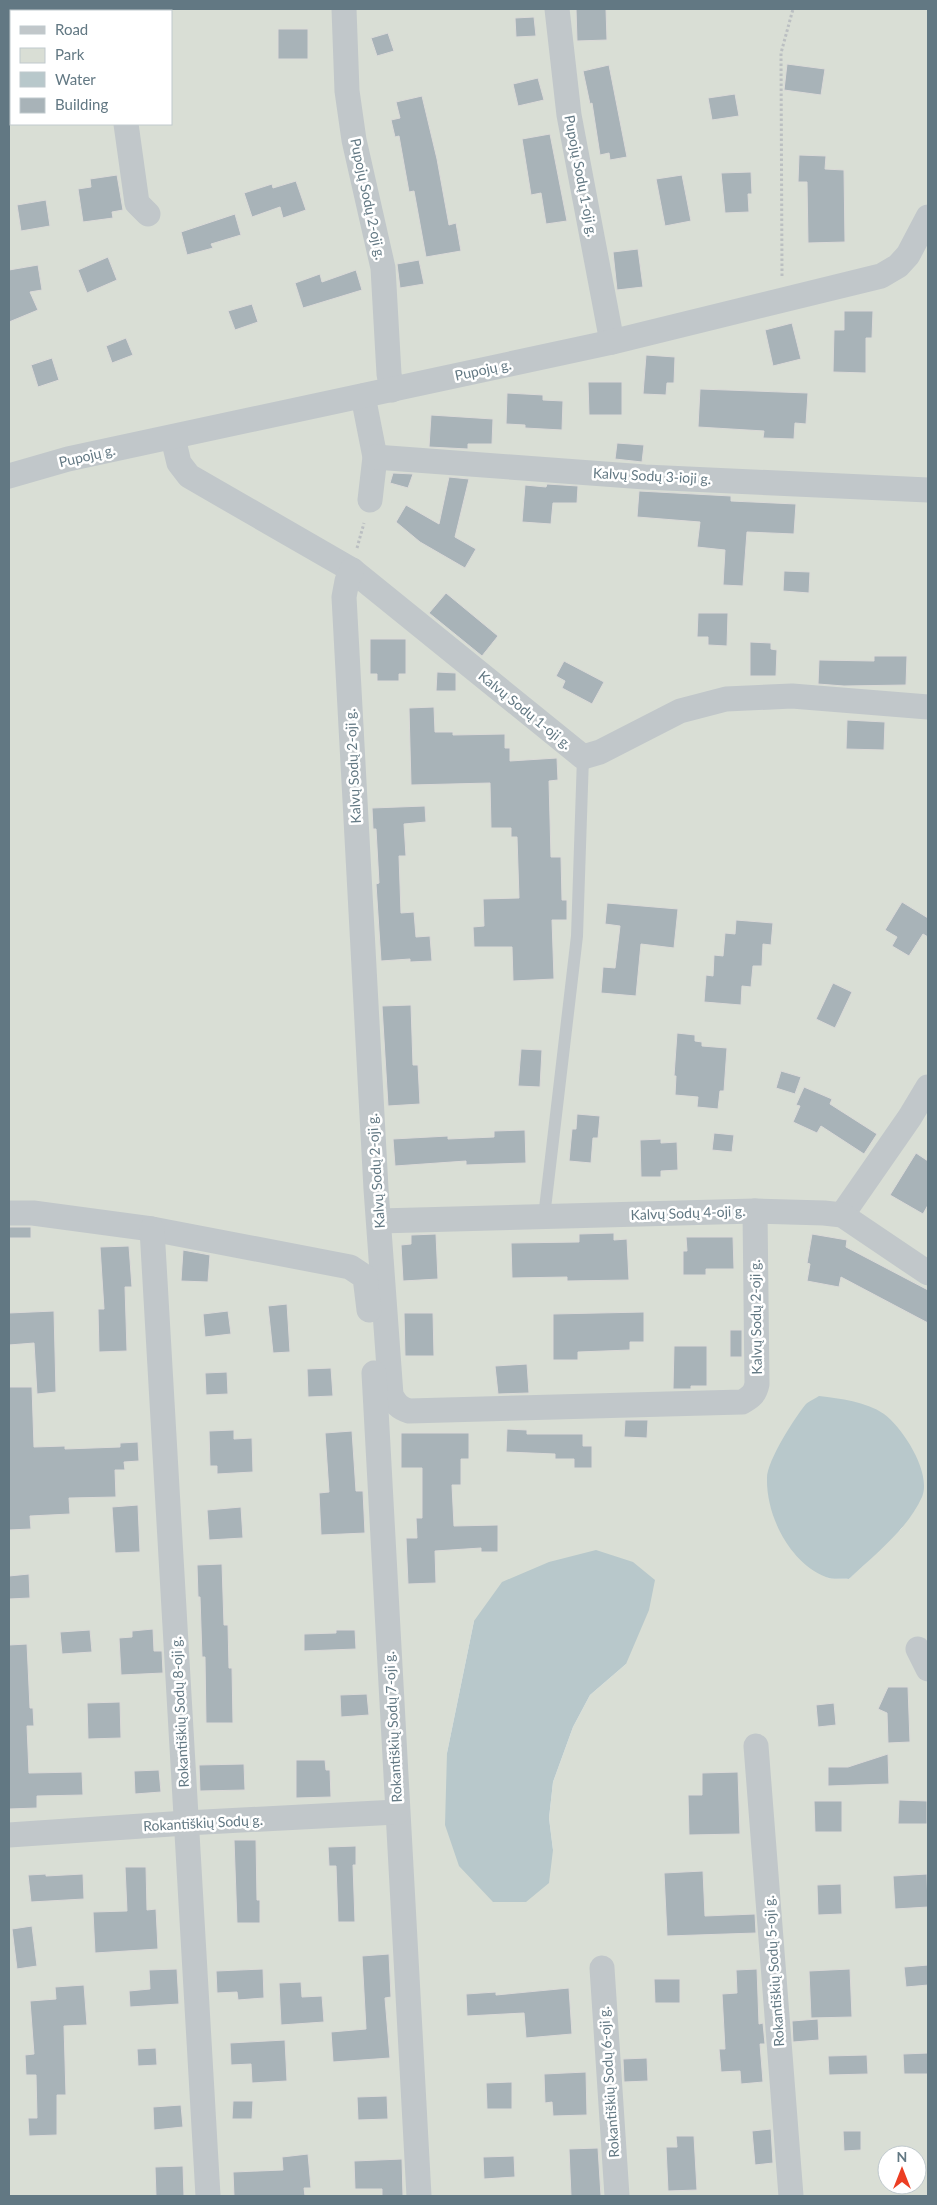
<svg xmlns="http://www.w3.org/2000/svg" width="937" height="2205" viewBox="0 0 937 2205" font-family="Lato,sans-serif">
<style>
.green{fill:#d9ded5;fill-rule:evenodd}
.water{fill:#b8c8cb}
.building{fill:#a8b3b8;stroke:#dbdad8}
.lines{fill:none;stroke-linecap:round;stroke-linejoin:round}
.path{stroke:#bbbfc2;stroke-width:3;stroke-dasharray:2.5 2.5;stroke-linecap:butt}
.service{stroke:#c1c7ca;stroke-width:12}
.minor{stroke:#c1c7ca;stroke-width:25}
.labels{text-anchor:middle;stroke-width:5;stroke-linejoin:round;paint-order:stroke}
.street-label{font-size:14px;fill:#627883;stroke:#fff}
</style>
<rect width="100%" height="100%" fill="#f9f9f6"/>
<path class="green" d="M9,9H928V2196H9ZM11,11H171V124H11ZM903,1527L849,1579L827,1578ZM474,1621L626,1664L590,1695L573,1727L553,1782L549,1818L553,1850L447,1753ZM887,2155H917V2185H887Z"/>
<g class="water">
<path d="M819,1396C841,1399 865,1401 884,1414C903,1428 932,1473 922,1497C907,1530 875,1554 849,1579C842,1578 833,1580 826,1577C790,1563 766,1516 767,1478C767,1461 795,1417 806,1404C809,1401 815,1399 819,1396Z"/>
<polygon points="596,1550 633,1562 655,1580 649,1610 626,1664 590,1695 573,1727 553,1782 549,1818 553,1850 549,1883 526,1902 493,1902 459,1866 445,1825 447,1753 474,1621 502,1582 549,1562"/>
</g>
<g class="building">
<polygon points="576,9 606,9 607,40 577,41"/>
<polygon points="534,17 536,36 516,37 515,18"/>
<rect x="278" y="29" width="30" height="30"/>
<polygon points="388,33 394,51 377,56 371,38"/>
<polygon points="787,64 825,69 821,95 784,90"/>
<polygon points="609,65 627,157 610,160 609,153 600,155 592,103 590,104 583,71"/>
<polygon points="538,78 544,100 518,106 513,84"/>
<polygon points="735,94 739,116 712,120 708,98"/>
<polygon points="422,96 437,159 449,225 456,223 461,251 426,257 414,191 409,192 399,136 395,137 391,120 400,118 396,102"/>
<polygon points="550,134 567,221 546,224 541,193 531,195 522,139"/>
<polygon points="799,155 826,156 825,169 844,170 845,242 808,243 807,182 798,182"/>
<polygon points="751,172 752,194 748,194 749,212 725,213 721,173"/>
<polygon points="117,175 123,210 112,212 113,218 83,222 78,189 91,187 90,179"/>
<polygon points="682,175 691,221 665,226 656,179"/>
<polygon points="296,181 306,210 283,218 280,207 252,217 244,193 272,184 273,188"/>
<polygon points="46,200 50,226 21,231 17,205"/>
<polygon points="235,214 241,235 211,244 213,248 187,255 181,232"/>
<polygon points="638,249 643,287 617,290 613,252"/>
<polygon points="108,257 117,280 87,293 78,270"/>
<polygon points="419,260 424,284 400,288 397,264"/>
<polygon points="38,265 42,290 30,292 38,310 9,322 9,270"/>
<polygon points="356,270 362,290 303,308 295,283 320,274 322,282"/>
<polygon points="252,304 258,322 235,330 228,311"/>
<polygon points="844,311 873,311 872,338 866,338 866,373 833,372 834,330 844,330"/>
<polygon points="792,323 801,359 773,366 765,330"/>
<polygon points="126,338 133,355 112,363 106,346"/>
<polygon points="646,355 675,357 674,383 667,383 666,395 643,394"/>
<polygon points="52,358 59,380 38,387 31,365"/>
<polygon points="588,382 622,382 622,415 589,415"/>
<polygon points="700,389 808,393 806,424 795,423 794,439 763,438 764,431 698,427"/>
<polygon points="507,393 543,395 543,400 563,401 562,430 525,428 525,425 506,424"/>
<polygon points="431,415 493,419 492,444 468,444 468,449 429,447"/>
<polygon points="617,443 644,445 642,462 615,459"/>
<polygon points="393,473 413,474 408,488 390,483"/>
<polygon points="449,477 469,479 455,537 476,549 465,568 420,542 396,522 406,505 439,524"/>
<polygon points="547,484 578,486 577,503 553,503 551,524 522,522 525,485 546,487"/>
<polygon points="639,491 731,496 731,501 796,504 794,534 747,532 743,586 723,585 725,550 697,547 700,522 637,517"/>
<polygon points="784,571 810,572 809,593 783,591"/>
<polygon points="446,593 498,636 482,656 429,613"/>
<polygon points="698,613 728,613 727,646 708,645 708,637 697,637"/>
<polygon points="370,639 406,639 406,674 399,674 399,681 377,681 377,674 370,674"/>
<polygon points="750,642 771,643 771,649 777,650 776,676 750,676"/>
<polygon points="874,656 907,656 906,685 844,686 818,684 819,660 874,661"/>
<polygon points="564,661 604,682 592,704 562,688 565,681 556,676"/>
<polygon points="437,672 456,673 456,691 436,691"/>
<polygon points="434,707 435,732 453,732 453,735 505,734 505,748 510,748 510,761 557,758 558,780 549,781 551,857 561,857 562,900 567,900 567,920 552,920 554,979 513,981 512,947 474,947 473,927 484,926 483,899 519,898 517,837 511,837 511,828 491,828 490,783 411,785 409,708"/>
<polygon points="847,720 885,722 884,750 846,749"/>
<polygon points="425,806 426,822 404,824 406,856 399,856 401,913 414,912 416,937 430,936 432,961 410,962 410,959 381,961 376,884 379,883 376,829 373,829 372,808"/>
<polygon points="902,902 928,918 928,937 923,934 909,956 892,946 897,937 885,930"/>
<polygon points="607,903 678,909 674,948 641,944 636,996 601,993 603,967 615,968 620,926 605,924"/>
<polygon points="736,920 773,923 771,945 763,944 762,966 753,966 751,987 742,986 741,1005 704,1002 706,975 713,976 714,955 723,956 725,933 735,934"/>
<polygon points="833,983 852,992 835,1028 816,1019"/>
<polygon points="411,1005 413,1065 418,1065 420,1104 388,1106 382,1006"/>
<polygon points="677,1033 695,1035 695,1041 702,1042 702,1046 727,1048 724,1091 720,1091 718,1109 697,1107 698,1097 675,1095 676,1076 674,1076"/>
<polygon points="521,1049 542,1050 540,1087 518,1086"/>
<polygon points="781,1071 801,1077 795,1094 776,1088"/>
<polygon points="804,1087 832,1099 830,1104 877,1134 864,1154 821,1126 817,1133 793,1122 800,1106 796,1105"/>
<polygon points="577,1114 600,1116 598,1138 593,1138 591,1163 569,1161 572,1129 576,1129"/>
<polygon points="525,1130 526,1163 466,1165 466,1161 395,1166 393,1139 448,1136 448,1139 494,1137 494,1131"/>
<polygon points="714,1133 734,1135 732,1152 712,1150"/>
<polygon points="661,1139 661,1143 677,1142 678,1170 661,1171 661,1177 641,1177 640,1140"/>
<polygon points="916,1153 928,1161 928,1205 923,1214 890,1195"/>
<rect x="9" y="1227" width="22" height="11"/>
<polygon points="614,1233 614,1240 627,1239 629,1280 567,1281 567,1277 512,1278 511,1243 579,1242 579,1234"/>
<polygon points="436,1234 438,1279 403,1281 401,1245 411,1244 411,1235"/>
<polygon points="812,1234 847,1240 846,1247 928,1290 928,1323 841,1277 839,1287 807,1281 810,1264 807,1263"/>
<polygon points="686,1237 733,1237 734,1269 706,1269 706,1275 683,1275 683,1251 687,1251"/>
<polygon points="129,1246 132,1287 125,1287 127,1351 99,1352 98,1309 104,1309 100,1247"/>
<polygon points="183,1250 210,1255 208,1282 181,1281"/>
<polygon points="287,1304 290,1352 273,1353 268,1306"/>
<polygon points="54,1311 56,1392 37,1394 34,1343 9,1345 9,1313"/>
<polygon points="228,1311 231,1334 205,1337 203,1314"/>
<polygon points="644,1312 644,1342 630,1342 630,1350 578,1352 578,1360 553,1360 553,1314"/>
<polygon points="404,1313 433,1313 434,1356 405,1356"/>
<rect x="730" y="1330" width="12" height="27"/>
<polygon points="674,1346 707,1346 707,1386 691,1386 691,1389 673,1389"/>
<polygon points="527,1364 529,1393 498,1394 495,1366"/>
<polygon points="331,1368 333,1396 308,1397 307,1369"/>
<polygon points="227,1372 228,1394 206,1395 205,1373"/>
<polygon points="9,1387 32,1387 34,1447 65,1446 65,1449 120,1447 120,1443 138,1442 139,1461 124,1462 125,1470 115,1470 116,1497 69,1498 70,1514 30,1516 31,1529 9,1530"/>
<polygon points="625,1420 648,1420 647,1438 624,1437"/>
<polygon points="507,1429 527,1430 527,1434 583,1434 583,1446 592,1446 592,1468 574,1468 574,1459 555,1459 555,1454 506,1452"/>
<polygon points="234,1430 234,1439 252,1438 253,1472 217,1474 217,1466 210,1466 209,1431"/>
<polygon points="352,1431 356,1491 363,1491 365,1533 321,1535 319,1493 329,1492 325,1433"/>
<polygon points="401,1433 469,1433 469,1459 461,1459 461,1485 452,1485 454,1526 498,1525 498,1552 481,1552 481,1548 435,1551 436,1583 408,1584 406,1538 417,1538 416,1518 422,1518 422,1468 401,1468"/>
<polygon points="138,1505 140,1552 115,1553 112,1507"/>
<polygon points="241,1507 243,1538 209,1540 207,1510"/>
<polygon points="222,1564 224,1625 228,1625 229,1668 232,1668 233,1723 206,1723 205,1657 202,1657 200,1597 198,1597 197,1565"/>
<polygon points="29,1574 30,1598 9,1599 9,1576"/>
<polygon points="153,1629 154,1651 162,1651 163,1673 121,1675 119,1638 132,1637 132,1631"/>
<polygon points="90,1630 92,1652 62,1654 60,1632"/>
<polygon points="336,1630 355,1630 356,1649 304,1651 304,1634 336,1633"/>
<polygon points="27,1644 30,1708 33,1708 34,1726 27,1726 29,1773 82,1772 83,1795 37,1796 37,1808 9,1809 9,1645"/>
<polygon points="888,1687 908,1687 910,1742 888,1743 887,1713 878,1709"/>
<polygon points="367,1694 369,1715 341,1717 340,1695"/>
<polygon points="120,1702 121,1738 88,1739 87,1703"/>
<polygon points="834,1703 836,1725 818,1727 816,1705"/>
<polygon points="888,1754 889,1784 828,1786 828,1767 848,1767"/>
<polygon points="296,1760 325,1760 326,1770 330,1770 331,1797 296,1798"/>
<polygon points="244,1764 245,1790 200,1791 199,1765"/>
<polygon points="159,1770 161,1792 135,1794 134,1771"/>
<polygon points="738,1772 740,1834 689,1835 688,1795 702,1795 702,1773"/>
<polygon points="899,1800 927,1801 927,1824 898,1824"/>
<polygon points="814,1801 842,1801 842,1832 815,1832"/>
<polygon points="234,1840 256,1840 257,1900 260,1900 260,1923 237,1923"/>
<polygon points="356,1846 356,1865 353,1865 355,1922 338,1922 336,1866 329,1866 328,1847"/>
<polygon points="125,1867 146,1867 147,1910 156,1909 158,1949 95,1953 93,1912 127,1911"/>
<polygon points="703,1871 705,1916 755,1914 756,1933 667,1936 664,1873"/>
<polygon points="46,1874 46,1876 83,1874 84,1899 31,1902 28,1875"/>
<polygon points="927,1874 928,1907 895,1909 893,1876"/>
<polygon points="841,1884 842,1914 818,1915 817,1885"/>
<polygon points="32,1926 37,1966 17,1969 12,1929"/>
<polygon points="389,1954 391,1997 385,1998 390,2058 333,2062 331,2032 366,2029 362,1956"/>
<polygon points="928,1965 928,1985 906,1987 904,1967"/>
<polygon points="177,1969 179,2004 130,2007 129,1991 150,1989 149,1970"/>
<polygon points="263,1969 264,1998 238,2000 237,1992 217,1993 216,1971"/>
<polygon points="757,1969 759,2024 763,2023 765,2044 760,2044 763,2082 741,2084 740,2071 721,2072 719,2049 725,2049 722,1994 737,1993 736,1970"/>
<polygon points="850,1969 852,2017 811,2018 809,1971"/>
<polygon points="654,1979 680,1979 680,2003 655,2003"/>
<polygon points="301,1982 302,1997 322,1996 324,2022 281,2025 279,1983"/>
<polygon points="84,1985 87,2025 64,2026 66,2095 57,2095 57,2135 29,2136 28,2118 37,2118 36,2075 26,2075 25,2055 34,2054 30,2001 56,1999 55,1987"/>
<polygon points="569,1988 572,2034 526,2038 524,2013 467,2016 466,1994 496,1992 496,1995"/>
<polygon points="818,2019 819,2040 793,2042 792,2021"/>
<polygon points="285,2040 287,2081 252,2083 251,2064 231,2065 230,2043"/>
<polygon points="156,2048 157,2065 138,2066 137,2049"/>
<polygon points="928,2053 928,2074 904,2074 903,2054"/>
<polygon points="867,2055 868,2074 829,2075 828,2056"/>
<polygon points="647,2058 648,2081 624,2082 623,2059"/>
<polygon points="586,2072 587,2115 553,2116 552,2102 545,2103 544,2074"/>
<polygon points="512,2082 512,2109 487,2109 486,2083"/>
<polygon points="387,2096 388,2119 358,2120 357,2097"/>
<polygon points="233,2101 253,2101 252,2119 232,2119"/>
<polygon points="181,2105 183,2127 154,2130 153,2107"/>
<polygon points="771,2129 773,2163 755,2165 752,2131"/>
<polygon points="843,2131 861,2131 861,2150 844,2151"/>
<polygon points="676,2136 694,2136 697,2190 668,2191 666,2147 677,2147"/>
<polygon points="598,2148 601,2196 571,2196 569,2149"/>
<polygon points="308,2154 311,2188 304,2188 305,2196 234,2196 233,2172 283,2170 282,2157"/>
<polygon points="514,2156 515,2177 484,2179 483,2157"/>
<polygon points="402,2159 403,2196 382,2196 382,2189 355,2189 354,2161"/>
<polygon points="183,2166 184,2196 156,2196 155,2167"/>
</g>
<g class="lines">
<g class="path">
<polyline points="782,276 781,53 793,9"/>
<polyline points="357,548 364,523"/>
</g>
<polyline class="service" points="544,1217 577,936 583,757"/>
<g class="minor">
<polyline points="122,9 122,11"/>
<polyline points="344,9 347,91 354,140 383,268 389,374 392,390"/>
<polyline points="557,9 569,115 612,342"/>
<polyline points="126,124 137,203 148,214"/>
<polyline points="363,396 375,457 370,500"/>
<polyline points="173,438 179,463 189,476 352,570 583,757 600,752 680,711 726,699 792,696 928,707"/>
<polyline points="375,457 645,477 928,490"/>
<polyline points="9,476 68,459 612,342 881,276 898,266 908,255 928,217"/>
<path d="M352,570L347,581L344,597L376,1189L391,1395C396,1404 399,1408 409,1411L742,1402C751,1397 755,1394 757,1384L755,1211"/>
<polyline points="9,1213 33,1213 152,1229 350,1267 365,1277 369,1310"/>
<polyline points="842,1215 910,1117 928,1087"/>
<polyline points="379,1221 755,1211 824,1213 842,1215 928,1273"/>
<polyline points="152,1229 208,2196"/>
<polyline points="374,1373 419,2196"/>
<polyline points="918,1649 928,1669"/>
<polyline points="756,1746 791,2196"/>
<polyline points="9,1835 186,1823 397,1812"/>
<polyline points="602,1968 617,2196"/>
</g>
</g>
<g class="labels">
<g class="street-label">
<text transform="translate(581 176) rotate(79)" y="5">Pupojų Sodų 1-oji g.</text>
<text transform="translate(368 199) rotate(78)" y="5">Pupojų Sodų 2-oji g.</text>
<text transform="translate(483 370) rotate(-12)" y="5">Pupojų g.</text>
<text transform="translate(87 456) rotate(-13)" y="5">Pupojų g.</text>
<text transform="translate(652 476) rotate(3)" y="5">Kalvų Sodų 3-ioji g.</text>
<text transform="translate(525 710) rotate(39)" y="5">Kalvų Sodų 1-oji g.</text>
<text transform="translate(353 766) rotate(-93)" y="5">Kalvų Sodų 2-oji g.</text>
<text transform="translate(376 1171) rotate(-94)" y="5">Kalvų Sodų 2-oji g.</text>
<text transform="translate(688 1213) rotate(-2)" y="5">Kalvų Sodų 4-oji g.</text>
<text transform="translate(756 1317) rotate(-91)" y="5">Kalvų Sodų 2-oji g.</text>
<text transform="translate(180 1712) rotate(-93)" y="5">Rokantiškių Sodų 8-oji g.</text>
<text transform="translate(393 1727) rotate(-93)" y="5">Rokantiškių Sodų 7-oji g.</text>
<text transform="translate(203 1823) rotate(-3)" y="5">Rokantiškių Sodų g.</text>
<text transform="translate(774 1971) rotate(-94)" y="5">Rokantiškių Sodų 5-oji g.</text>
<text transform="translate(609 2082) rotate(-94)" y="5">Rokantiškių Sodų 6-oji g.</text>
</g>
</g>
<rect width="937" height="2205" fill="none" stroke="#627883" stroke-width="20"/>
<rect x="10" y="10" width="162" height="115" fill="#ffffff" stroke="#c0c9cd"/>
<rect x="20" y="26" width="25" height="8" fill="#c1c7ca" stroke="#c0c9cd"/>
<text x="55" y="35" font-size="15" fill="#627883">Road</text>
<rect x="20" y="48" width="25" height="15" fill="#d9ded5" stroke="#c0c9cd"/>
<text x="55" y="60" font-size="15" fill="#627883">Park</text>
<rect x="20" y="72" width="25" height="15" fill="#b8c8cb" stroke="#c0c9cd"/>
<text x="55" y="85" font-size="15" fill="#627883">Water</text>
<rect x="20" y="98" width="25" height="15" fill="#a8b3b8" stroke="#c0c9cd"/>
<text x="55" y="110" font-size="15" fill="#627883">Building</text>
<g transform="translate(902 2170)"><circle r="24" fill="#ffffff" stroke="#c0c9cd"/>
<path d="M0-4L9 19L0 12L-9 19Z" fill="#ec3e23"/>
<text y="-8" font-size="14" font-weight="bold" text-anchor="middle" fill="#627883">N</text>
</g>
</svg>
